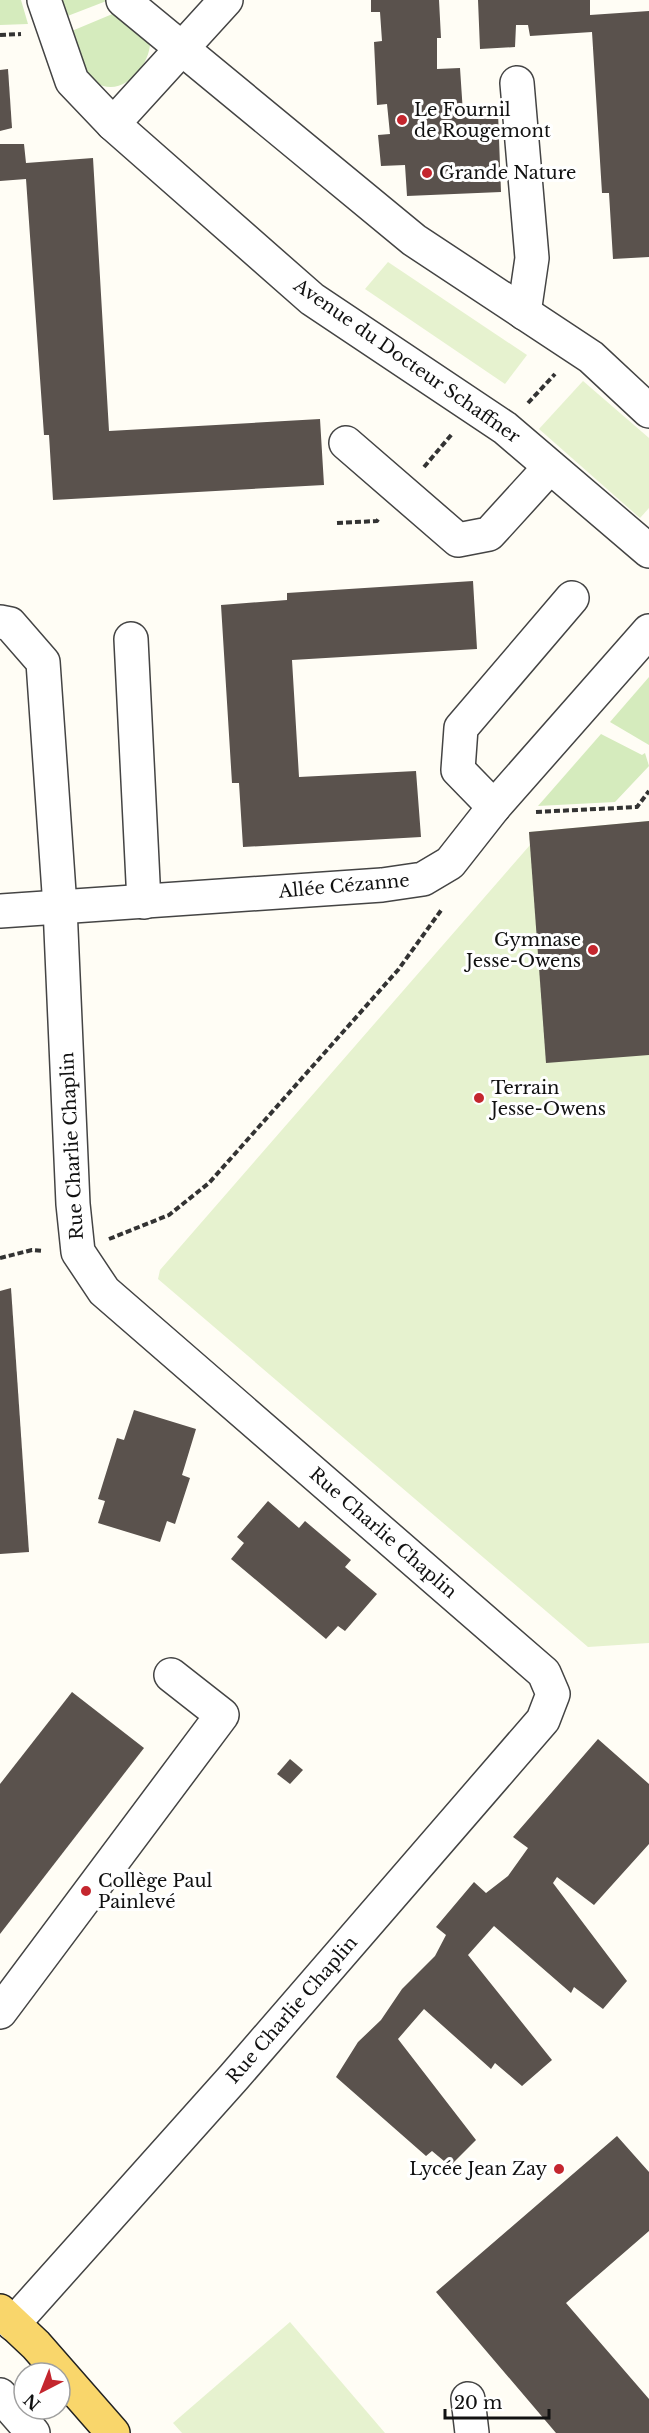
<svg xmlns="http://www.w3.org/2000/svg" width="649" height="2433" viewBox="0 0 649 2433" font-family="'Libre Baskerville',serif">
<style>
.green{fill:#d5ebbd}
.pitch{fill:#e6f2cf}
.building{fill:#5a524d}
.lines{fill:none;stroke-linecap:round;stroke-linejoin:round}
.minor-casing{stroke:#444;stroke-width:36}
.major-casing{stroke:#222;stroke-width:36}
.path{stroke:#333;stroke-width:4;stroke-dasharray:6 3;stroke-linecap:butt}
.minor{stroke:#fff;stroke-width:33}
.major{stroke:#f9d66b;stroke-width:33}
.poi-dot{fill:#c4262e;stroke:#fff;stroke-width:2}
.labels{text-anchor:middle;stroke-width:6;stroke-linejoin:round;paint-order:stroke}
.poi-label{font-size:18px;fill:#111;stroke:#fff;text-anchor:start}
.street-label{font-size:18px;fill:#111;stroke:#fff}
</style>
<rect width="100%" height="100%" fill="#fffdf5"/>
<g class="green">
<polygon points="0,0 21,0 28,24 0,25"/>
<polygon points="59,0 109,0 65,17"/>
<path d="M122,10L150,38C153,64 121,102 94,81C80,70 74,49 67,33Z"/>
<polygon points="649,677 649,745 610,722"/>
<polygon points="601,734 642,755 645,753 649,766 615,802 538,806"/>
</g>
<g class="pitch">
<polygon points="388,262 527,355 505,384 365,289"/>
<polygon points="583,381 649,438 649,508 640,518 539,429"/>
<polygon points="649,821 649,1643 588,1647 158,1279 160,1270 530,845 529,832"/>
<polygon points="290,2322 385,2433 182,2433 173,2423"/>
</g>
<g class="building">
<polygon points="371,0 439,0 441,38 437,38 437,69 460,68 463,113 498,112 501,192 407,196 405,165 381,166 378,135 390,134 387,104 377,105 374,42 382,41 380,12 371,12"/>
<polygon points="478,0 590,0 590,15 649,11 649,257 613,259 609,193 602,193 592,32 530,36 528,25 516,25 515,47 480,49"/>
<polygon points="8,69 12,128 0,131 0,70"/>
<polygon points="0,144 24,144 26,163 93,158 109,431 320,419 324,485 53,500 49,435 44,435 26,179 0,181"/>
<polygon points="473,581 477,649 292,660 299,777 416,771 421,837 243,847 239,783 232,783 221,605 287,600 287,593"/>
<polygon points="649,821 649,1055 546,1063 529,832"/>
<polygon points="11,1288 29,1552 0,1554 0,1291"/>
<polygon points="134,1410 196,1429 182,1475 190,1478 175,1524 167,1521 160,1542 98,1523 105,1501 98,1499 117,1438 124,1440"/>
<polygon points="268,1501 299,1528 305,1521 351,1560 345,1567 377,1594 345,1631 338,1626 326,1639 231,1559 244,1543 237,1537"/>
<polygon points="72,1692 144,1748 0,1934 0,1784"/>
<polygon points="598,1739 649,1784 649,1844 594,1905 557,1877 553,1883 627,1981 603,2009 574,1987 571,1993 494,1926 468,1955 552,2060 522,2086 495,2063 491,2069 424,2009 398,2039 476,2140 450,2166 432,2151 426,2156 336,2077 358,2042 381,2020 402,1989 435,1956 446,1935 436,1927 474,1882 486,1893 508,1876 528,1848 513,1837"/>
<polygon points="290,1759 303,1770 290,1784 277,1774"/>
<polygon points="617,2136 649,2172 649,2231 566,2303 649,2399 649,2433 556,2433 436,2292"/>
</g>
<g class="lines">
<defs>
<g id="minor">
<polyline points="44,0 72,81 113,124 312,299 505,428 649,551"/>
<polyline points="123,0 414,240 591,357 649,411"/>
<polyline points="517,83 532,258 524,313"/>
<polyline points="113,124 226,0"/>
<polyline points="346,443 458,540 489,534 550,467"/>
<polyline points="0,622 10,624 43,662 60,907 73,1204 78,1252 104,1291 544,1673 553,1694 543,1720 234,2077 13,2324"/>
<polyline points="131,639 144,902"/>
<polyline points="494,807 458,770 461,728 572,598"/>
<polyline points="0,911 382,885 423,879 450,863 494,807 649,631"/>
<polyline points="0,2012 222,1715 171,1675"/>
<polyline points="0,2395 33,2433"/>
<polyline points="468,2399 472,2433"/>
</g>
<polyline id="major" points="0,2311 36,2345 113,2433"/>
</defs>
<use href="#minor" class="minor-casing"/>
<use href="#major" class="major-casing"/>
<g class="path">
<polyline points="0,35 21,34"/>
<polyline points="528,403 555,374"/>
<polyline points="424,467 452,434"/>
<polyline points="337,523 377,521 379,518"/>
<polyline points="536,812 637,807 649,791"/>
<polyline points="109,1239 169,1215 209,1183 398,970 442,909"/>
<polyline points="0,1258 32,1250 44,1251"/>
</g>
<use href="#minor" class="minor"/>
<use href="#major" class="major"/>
</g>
<g class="poi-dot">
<circle cx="402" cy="120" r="6"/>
<circle cx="427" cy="173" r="6"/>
<circle cx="593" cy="950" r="6"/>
<circle cx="479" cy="1098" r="6"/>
<circle cx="86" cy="1891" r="6"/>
<circle cx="559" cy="2169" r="6"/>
</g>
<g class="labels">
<g class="poi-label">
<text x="414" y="116">Le Fournil<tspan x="414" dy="21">de Rougemont</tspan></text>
<text x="439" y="179">Grande Nature</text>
<text x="581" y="946" text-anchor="end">Gymnase<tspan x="581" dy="21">Jesse-Owens</tspan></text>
<text x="491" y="1094">Terrain<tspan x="491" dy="21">Jesse-Owens</tspan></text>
<text x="98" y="1887">Collège Paul<tspan x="98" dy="21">Painlevé</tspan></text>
<text x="547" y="2175" text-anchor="end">Lycée Jean Zay</text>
</g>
<g class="street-label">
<text transform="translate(407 361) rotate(35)" y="6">Avenue du Docteur Schaffner</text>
<text transform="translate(344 886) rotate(-5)" y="6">Allée Cézanne</text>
<text transform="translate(72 1146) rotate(-93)" y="6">Rue Charlie Chaplin</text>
<text transform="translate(383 1533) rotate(41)" y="6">Rue Charlie Chaplin</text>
<text transform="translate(292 2010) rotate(-49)" y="6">Rue Charlie Chaplin</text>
</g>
</g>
<g transform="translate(42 2391) rotate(222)"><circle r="28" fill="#ffffff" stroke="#a0a0a0" stroke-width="1.5"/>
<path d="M0-4.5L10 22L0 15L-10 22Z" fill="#c4262e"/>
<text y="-9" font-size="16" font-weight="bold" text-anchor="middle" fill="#111111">N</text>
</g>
<path d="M445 2409v9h104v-9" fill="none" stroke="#111111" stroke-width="3"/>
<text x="454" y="2409" font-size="18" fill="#111111" stroke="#ffffff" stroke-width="4.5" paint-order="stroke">20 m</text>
</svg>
